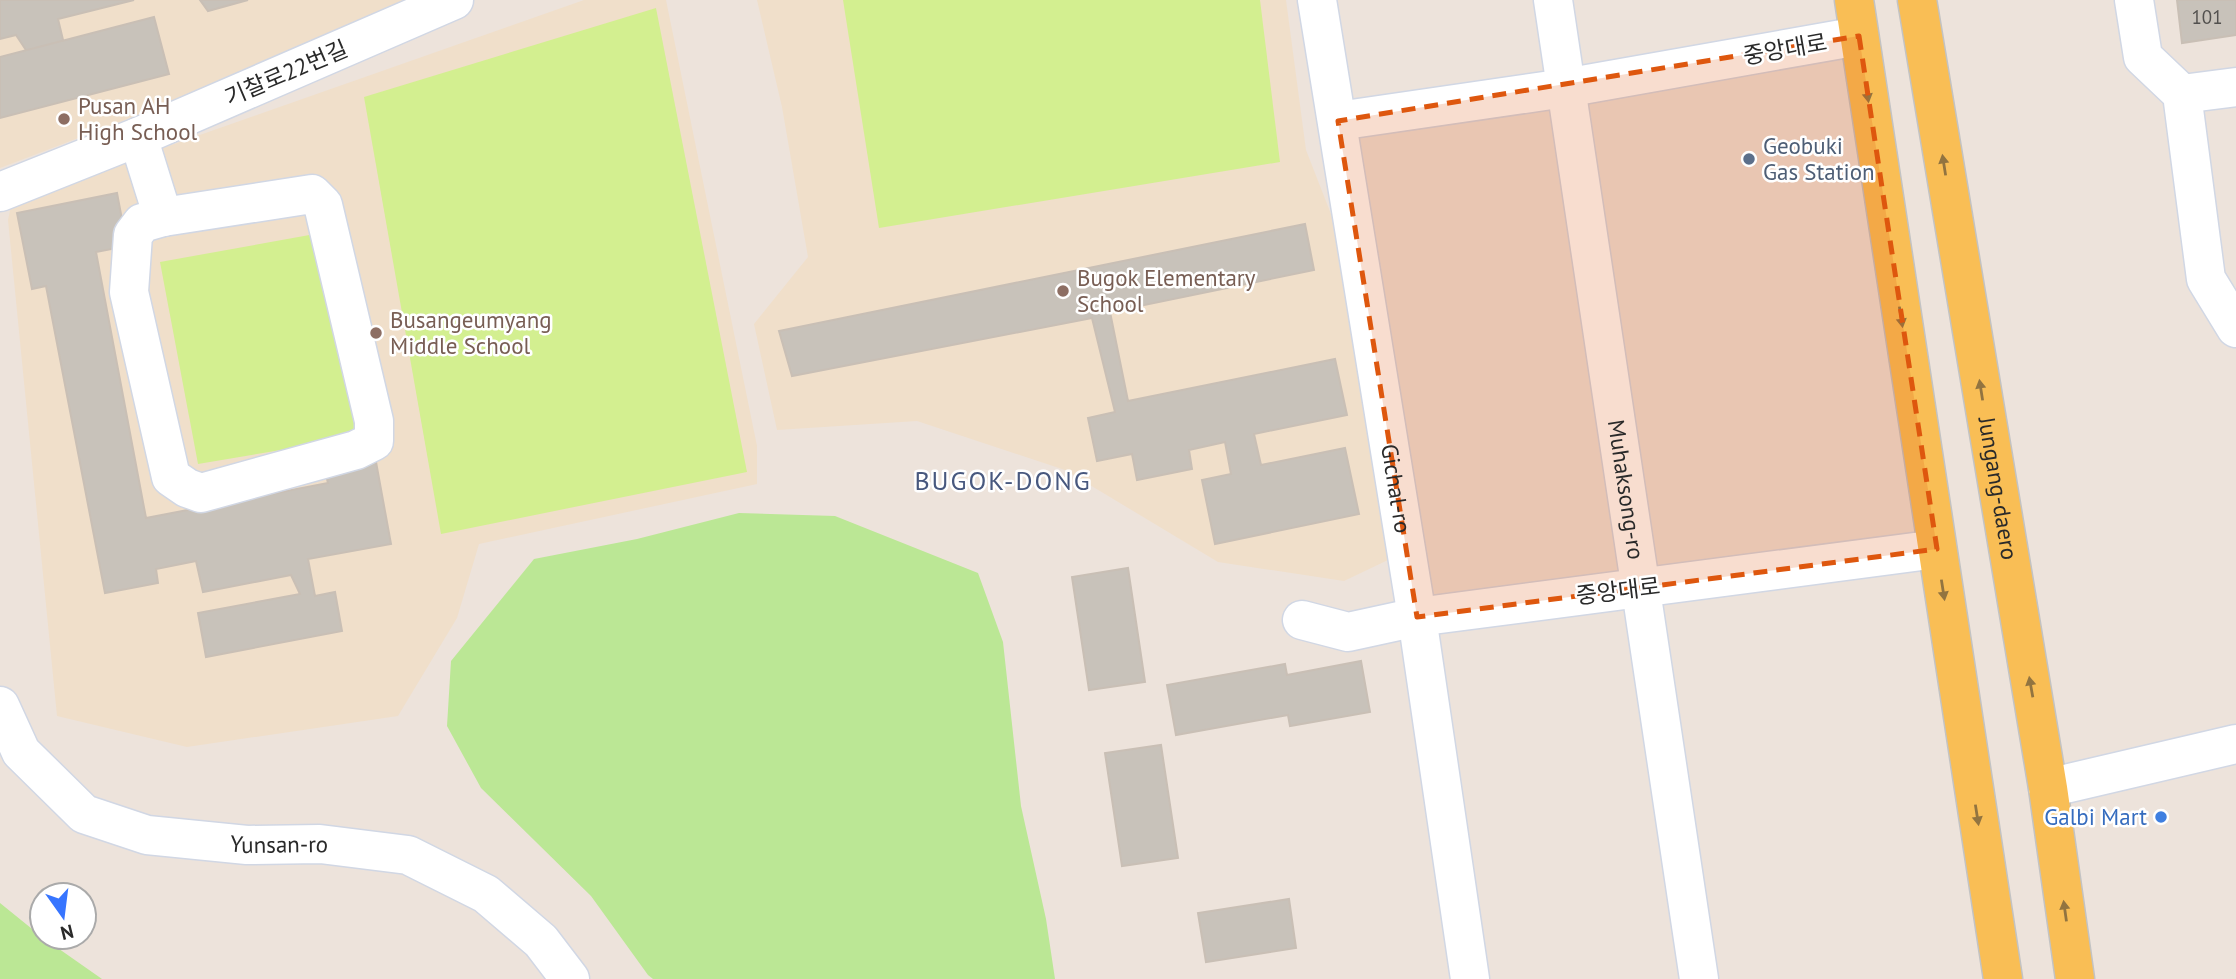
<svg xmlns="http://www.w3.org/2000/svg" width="2236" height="979" viewBox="0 0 2236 979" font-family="'PT Sans','Noto Sans KR',sans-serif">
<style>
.education{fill:#f0dfca}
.green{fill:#bbe795}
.pitch{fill:#d3ef90}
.building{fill:#c8c2ba;stroke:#c9bfb5;stroke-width:2}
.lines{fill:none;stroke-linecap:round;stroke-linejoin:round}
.minor-casing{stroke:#d1d7e4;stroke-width:41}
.major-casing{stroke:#c3c3c3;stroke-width:41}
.minor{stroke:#fff;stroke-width:38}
.major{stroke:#f9be55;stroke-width:38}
.oneway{fill:#927440}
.marked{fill:#de570e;fill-opacity:0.2;stroke:#de570e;stroke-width:5;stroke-dasharray:14 9;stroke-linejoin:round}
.education-dot{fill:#8d6e63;stroke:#fff;stroke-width:2.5}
.service-dot{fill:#5c6f8a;stroke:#fff;stroke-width:2.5}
.shop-dot{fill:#3f7fe0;stroke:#fff;stroke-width:2.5}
.labels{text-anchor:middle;stroke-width:5;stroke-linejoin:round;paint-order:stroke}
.number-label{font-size:19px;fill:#52504e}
.street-label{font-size:23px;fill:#2a2a2a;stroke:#fff}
.education-label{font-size:23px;fill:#785e54;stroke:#fff;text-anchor:start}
.service-label{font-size:23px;fill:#4e5e75;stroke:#fff;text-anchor:start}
.shop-label{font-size:23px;fill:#366cbe;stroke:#fff;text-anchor:end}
.quarter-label{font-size:26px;letter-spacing:2px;fill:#48587e;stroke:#fff}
</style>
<rect width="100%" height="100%" fill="#ede3db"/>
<g class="education">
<polygon points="0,0 405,0 258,69 0,168"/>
<polygon points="584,0 666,0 757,446 757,484 479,544 457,618 398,716 187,747 57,716 8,220 12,201"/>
<polygon points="757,0 1286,0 1306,150 1336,227 1388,560 1344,581 1218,562 1065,470 917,421 777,430 754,324 808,257 782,107"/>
</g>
<g class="green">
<polygon points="739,513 835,516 978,573 1003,642 1021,806 1046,919 1055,979 653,979 648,975 591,896 481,788 447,726 451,661 534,559 637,539"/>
<polygon points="0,903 42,937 102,979 0,979"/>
</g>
<g class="pitch">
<polygon points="843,0 1260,0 1280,162 879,228"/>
<polygon points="656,8 747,472 441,534 364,97"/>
<polygon points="315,234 358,437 198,464 160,262"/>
</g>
<g class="building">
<polygon points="0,0 134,0 58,19 64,44 28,53 16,35 0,39"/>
<polygon points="200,0 248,0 208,11"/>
<polygon points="2177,0 2236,0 2236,35 2182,43"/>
<polygon points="154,17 169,74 0,118 0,57"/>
<polygon points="117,193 127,246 96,252 146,518 328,483 325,471 376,462 391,544 308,559 315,596 335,592 342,631 206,657 198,613 300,594 291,575 203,592 196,561 156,569 158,583 105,593 46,286 32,289 17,213"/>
<polygon points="1305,224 1314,270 1110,312 1128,401 1335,359 1347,415 1254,434 1261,465 1345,448 1359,514 1215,544 1202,480 1231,474 1225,442 1189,450 1192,469 1137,480 1132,454 1097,461 1088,418 1115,412 1092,318 792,376 779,331"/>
<polygon points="1128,568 1145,682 1089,690 1072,577"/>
<polygon points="1361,661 1370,712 1290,726 1288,715 1176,735 1167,685 1285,664 1287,675"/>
<polygon points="1161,745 1178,858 1122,866 1105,753"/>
<polygon points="1289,899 1296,948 1206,962 1198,913"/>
</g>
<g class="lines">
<defs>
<g id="minor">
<path id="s1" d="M1317,0L1417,617L1470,979"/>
<path id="s2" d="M1553,0L1699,979"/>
<polyline points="2134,0 2143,57 2182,94 2206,279 2236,328"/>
<polyline points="2182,94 2236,87"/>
<polyline points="1338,121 1565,88 1859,36"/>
<polyline points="138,137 163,217"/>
<polyline points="0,192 138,137 454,0"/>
<polygon points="312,194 323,205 374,421 374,441 356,450 201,493 187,488 171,477 129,292 133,235 142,223 163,217"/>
<polyline points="1302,620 1348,632 1417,617 1937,549"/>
<path id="s3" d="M0,706L21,752L84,814L147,835L247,845L320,844L408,855L486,894L541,941L570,979"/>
<polyline points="2048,788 2236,744"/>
</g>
<g id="major">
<polyline points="1854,0 2003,979"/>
<path id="s4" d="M1917,0L2048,788L2075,979"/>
</g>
</defs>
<use href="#minor" class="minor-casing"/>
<use href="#major" class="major-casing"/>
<use href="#minor" class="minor"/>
<use href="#major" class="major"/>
</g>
<defs><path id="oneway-solid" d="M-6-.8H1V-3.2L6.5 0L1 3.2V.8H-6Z" transform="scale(1.75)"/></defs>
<g class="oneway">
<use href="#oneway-solid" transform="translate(1867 92) rotate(81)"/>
<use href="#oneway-solid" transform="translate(1944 165) rotate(-99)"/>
<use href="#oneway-solid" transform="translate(1901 317) rotate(81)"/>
<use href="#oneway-solid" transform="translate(1981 390) rotate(-99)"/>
<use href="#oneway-solid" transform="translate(1943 590) rotate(81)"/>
<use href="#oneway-solid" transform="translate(2031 687) rotate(-100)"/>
<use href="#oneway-solid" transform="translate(1977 815) rotate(81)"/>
<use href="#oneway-solid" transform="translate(2065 911) rotate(-98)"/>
</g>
<path class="marked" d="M1859,36L1937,549L1417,617L1338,121Z"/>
<g class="education-dot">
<circle cx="64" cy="119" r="7"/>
<circle cx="1063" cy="291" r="7"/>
<circle cx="376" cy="333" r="7"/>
</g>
<circle class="service-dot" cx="1749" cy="159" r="7"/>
<circle class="shop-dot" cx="2161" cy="817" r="7"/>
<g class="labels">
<g class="number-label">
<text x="2207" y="24">101</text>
</g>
<g class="street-label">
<text transform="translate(1785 49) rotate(-10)" y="8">중앙대로</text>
<text transform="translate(286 73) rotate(-23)" y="8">기찰로22번길</text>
<text dy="8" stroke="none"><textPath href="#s1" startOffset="495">Gichal-ro</textPath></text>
<text dy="8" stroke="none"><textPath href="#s4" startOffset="495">Jungang-daero</textPath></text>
<text dy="8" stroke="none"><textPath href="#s2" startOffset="495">Muhaksong-ro</textPath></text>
<text transform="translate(1618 591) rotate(-7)" y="8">중앙대로</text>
<text dy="8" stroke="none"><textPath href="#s3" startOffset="338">Yunsan-ro</textPath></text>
</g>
<g class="education-label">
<text x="78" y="114">Pusan AH<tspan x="78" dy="26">High School</tspan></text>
<text x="1077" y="286">Bugok Elementary<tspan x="1077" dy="26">School</tspan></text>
<text x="390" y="328">Busangeumyang<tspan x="390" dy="26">Middle School</tspan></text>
</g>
<g class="service-label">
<text x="1763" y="154">Geobuki<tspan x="1763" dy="26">Gas Station</tspan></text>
</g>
<g class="shop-label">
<text x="2147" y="825">Galbi Mart</text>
</g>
<g class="quarter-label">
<text x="1003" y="490">BUGOK-DONG</text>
</g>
</g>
<g transform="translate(63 916) rotate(166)"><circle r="33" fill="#ffffff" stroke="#aaaaaa" stroke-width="2"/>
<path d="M0-5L12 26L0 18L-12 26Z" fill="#3775ff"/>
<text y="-10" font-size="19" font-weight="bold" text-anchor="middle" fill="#2a2a2a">N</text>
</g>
</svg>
